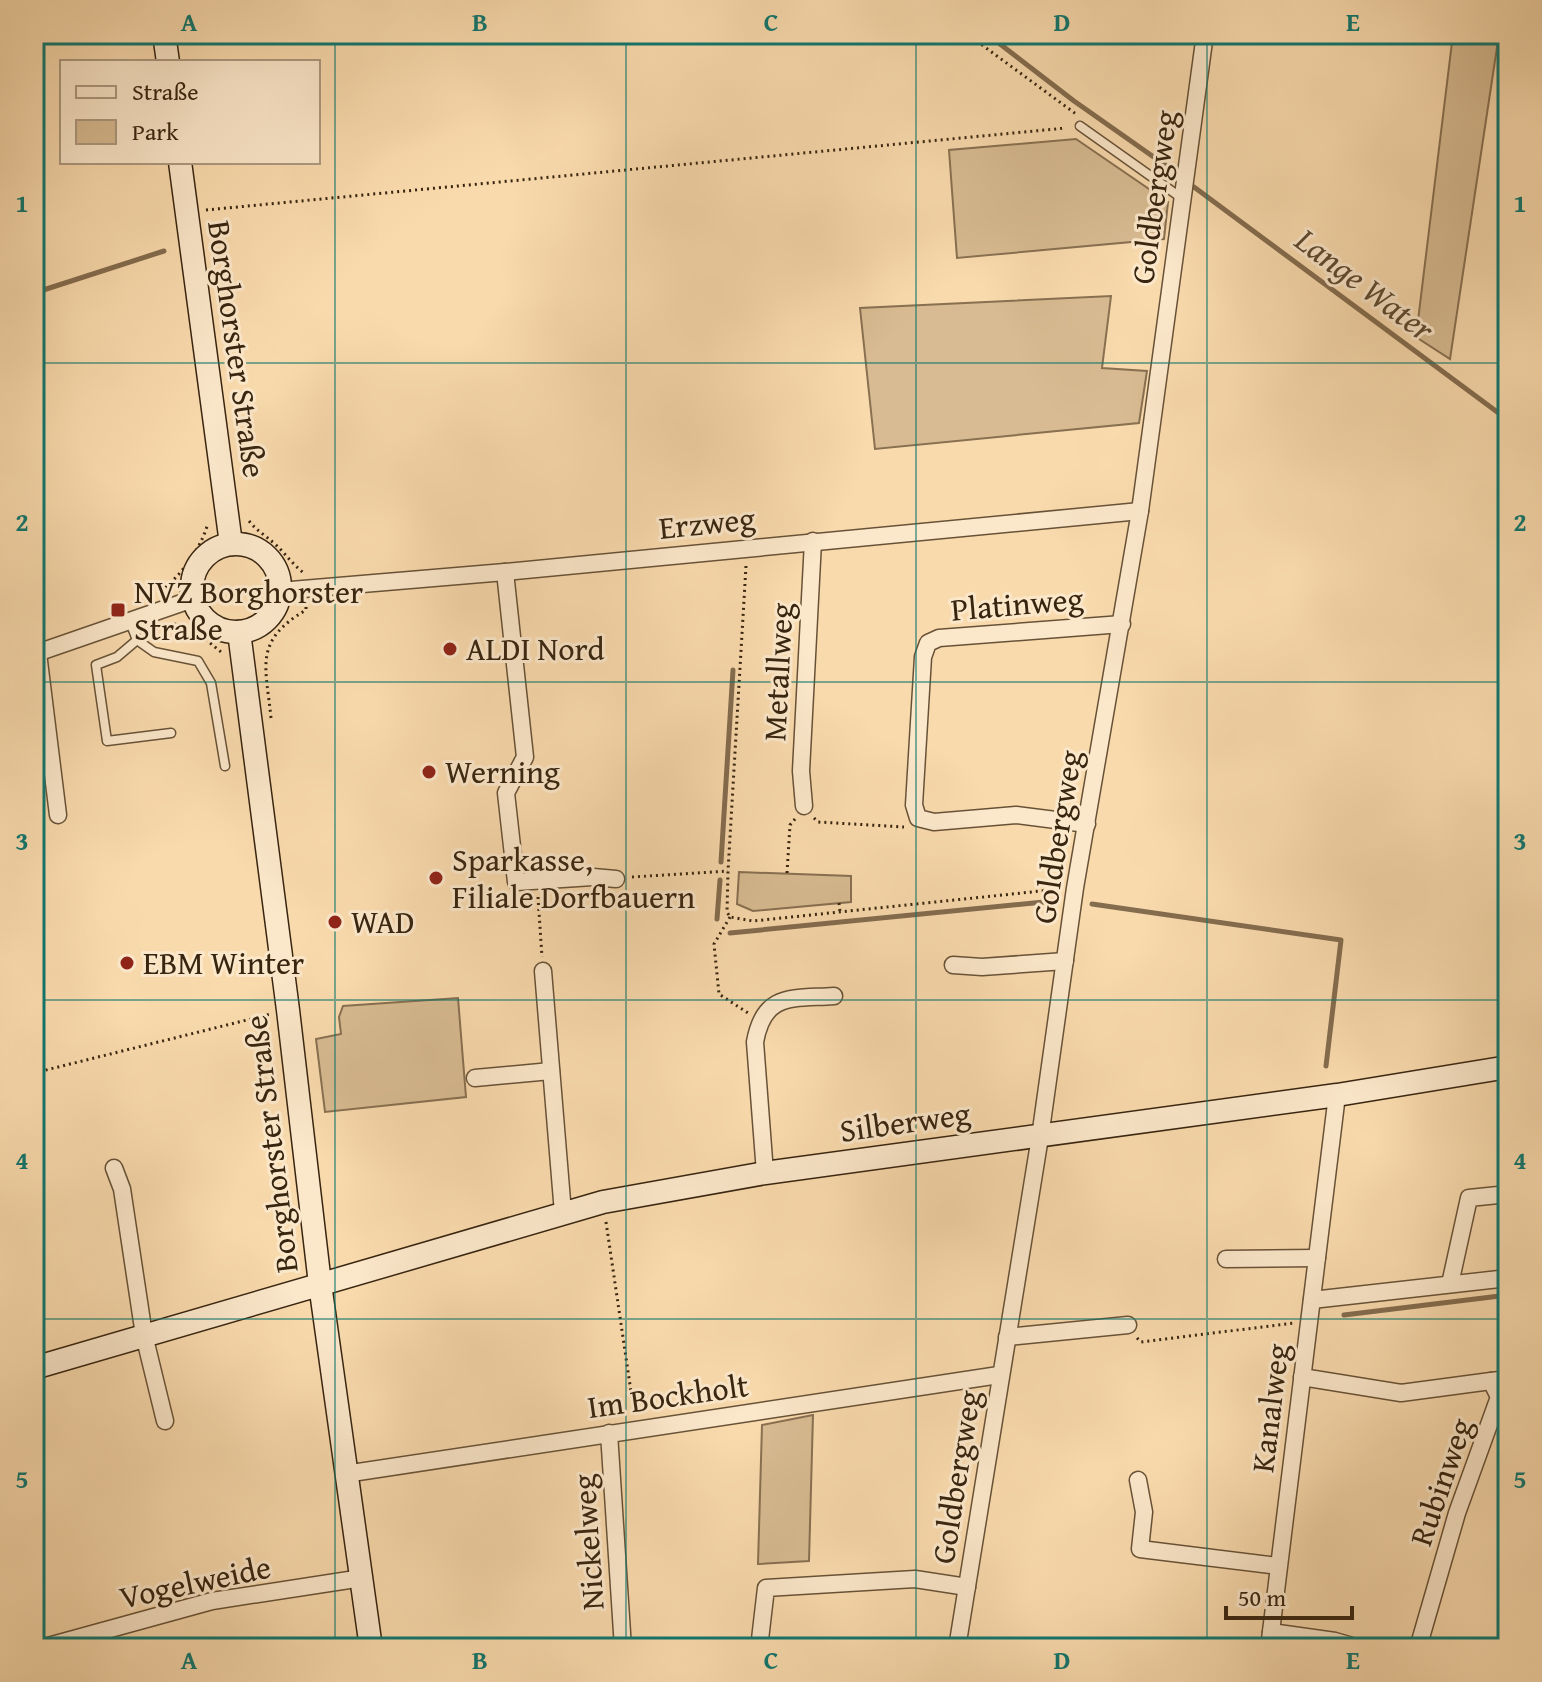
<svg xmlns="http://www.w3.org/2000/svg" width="1542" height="1682" viewBox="0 0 1542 1682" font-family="'Gentium Book Plus',serif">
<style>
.green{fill:#d8bb92;stroke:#887051;stroke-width:2}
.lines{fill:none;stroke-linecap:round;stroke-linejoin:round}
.stream{stroke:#846c4e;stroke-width:5}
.lane-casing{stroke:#685237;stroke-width:11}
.street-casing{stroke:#685237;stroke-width:19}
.secondary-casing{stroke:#382510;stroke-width:25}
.path{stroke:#382510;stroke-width:3;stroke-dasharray:2 4;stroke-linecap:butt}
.lane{stroke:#fbe7ca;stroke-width:8}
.street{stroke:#fbe7ca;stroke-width:16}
.secondary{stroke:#fbe7ca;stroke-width:22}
.grid{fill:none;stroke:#0f766e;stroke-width:2;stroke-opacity:0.55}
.poi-dot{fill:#8f2418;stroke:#fbe7ca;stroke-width:3}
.labels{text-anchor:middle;stroke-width:6;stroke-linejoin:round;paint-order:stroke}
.street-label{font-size:32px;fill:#382510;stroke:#fbe7ca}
.poi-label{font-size:32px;fill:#382510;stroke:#fbe7ca;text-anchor:start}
.water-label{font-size:34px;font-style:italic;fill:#5e492f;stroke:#fbe7ca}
.neatline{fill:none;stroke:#0f766e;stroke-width:3}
.grid-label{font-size:26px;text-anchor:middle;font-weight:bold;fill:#0f766e}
</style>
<rect width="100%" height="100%" fill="#f9daad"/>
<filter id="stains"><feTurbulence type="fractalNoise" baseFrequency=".0025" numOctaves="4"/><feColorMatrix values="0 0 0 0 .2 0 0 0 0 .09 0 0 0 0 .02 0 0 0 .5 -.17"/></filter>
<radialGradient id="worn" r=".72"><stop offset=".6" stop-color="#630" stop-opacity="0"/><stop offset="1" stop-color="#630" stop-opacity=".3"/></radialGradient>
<g class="green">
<polygon points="1453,34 1499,34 1450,359 1416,337"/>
<polygon points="1076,139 1168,202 1164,239 957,258 949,150"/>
<polygon points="1111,296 1102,368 1147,371 1139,423 875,449 860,308"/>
<polygon points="739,872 851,876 851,902 753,911 737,904"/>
<polygon points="458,998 466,1097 325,1112 316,1039 341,1034 339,1017 343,1006"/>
<polygon points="813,1415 809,1561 758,1564 762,1425"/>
</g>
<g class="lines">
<g class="stream">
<polyline points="987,34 1074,101 1175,172"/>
<polyline points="1194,187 1508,420"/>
<polyline points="34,293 164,251"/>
<polyline points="721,862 733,670"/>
<polyline points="1092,904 1341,940 1326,1066"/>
<polyline points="717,919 720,880"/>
<polyline points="730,933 1054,901"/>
<polyline points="1344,1315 1508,1295"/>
</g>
<defs>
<g id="lane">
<polyline points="1080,126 1183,199"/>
<polyline points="130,622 137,640 154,652 198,661 211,683 225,766"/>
<polyline points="137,640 117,657 96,665 107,741 171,733"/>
</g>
<g id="street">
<polyline points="505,572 525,757 506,793 516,882 593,877 616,879"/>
<polyline points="279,591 505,572 1140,511"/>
<polyline points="38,653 58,815"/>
<polyline points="34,654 193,599"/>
<polyline points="804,806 801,771 813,541"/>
<polyline points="1087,824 1016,815 934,822 918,818 914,805 923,657 928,643 939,638 1122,624"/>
<polyline points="953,965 982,967 1065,961"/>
<polyline points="543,971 563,1213"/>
<polyline points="475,1078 551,1071"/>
<polyline points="114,1168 122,1189 144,1335 165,1421"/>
<path d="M765,1173L755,1042C764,992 792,999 834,996"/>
<polyline points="1226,1259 1317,1258"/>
<polyline points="1450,1284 1469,1198 1508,1194"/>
<polyline points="1312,1300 1508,1278"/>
<polyline points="1007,1337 1128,1325"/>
<polyline points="1302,1377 1401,1393 1491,1381 1499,1397 1457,1513 1418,1648"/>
<polyline points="1491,1381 1508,1379"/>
<polyline points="609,1433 623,1648"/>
<polyline points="345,1474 999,1375"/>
<polyline points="1138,1480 1144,1512 1140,1549 1278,1566"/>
<polyline points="1271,1632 1335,1641 1359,1648"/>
<polyline points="41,1648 212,1601 362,1578"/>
<polyline points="759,1648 766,1588 915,1579 967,1587"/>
<polyline points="957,1648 1040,1137 1075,888 1140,511 1205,34"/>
<polyline points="1269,1648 1337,1095"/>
</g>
<g id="secondary">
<polyline points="164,34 168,62"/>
<polyline points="180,162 231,544"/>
<circle cx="236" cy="588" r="44"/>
<polyline points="239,632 288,1010 320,1284 371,1648"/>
<polyline points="34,1368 603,1202 765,1173 1337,1095 1508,1067"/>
</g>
</defs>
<use href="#lane" class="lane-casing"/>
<use href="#street" class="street-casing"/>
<use href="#secondary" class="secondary-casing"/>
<g class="path">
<polyline points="967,34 1076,114"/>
<polyline points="206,210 1066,128"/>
<path d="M249,521C257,531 265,535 275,544C285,553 292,564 304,573"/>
<polyline points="746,566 728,871 727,912 730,917 753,921 1060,889"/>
<path d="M166,593L165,588C184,571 201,548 208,523"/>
<polyline points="174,624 192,628 221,652"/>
<path d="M271,718C266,666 253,641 306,610V604"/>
<polyline points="814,818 818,822 904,827"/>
<polyline points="787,873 790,825 795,819"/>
<polyline points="632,877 728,871"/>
<polyline points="538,897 542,957"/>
<polyline points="839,903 840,912"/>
<polyline points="730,917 714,944 719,994 748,1013"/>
<polyline points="34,1073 271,1014"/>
<polyline points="606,1222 634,1412"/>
<polyline points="1137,1338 1141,1342 1294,1323"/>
</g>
<use href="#lane" class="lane"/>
<use href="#street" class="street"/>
<use href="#secondary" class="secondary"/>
</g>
<path class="grid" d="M335,34V1648M626,34V1648M916,34V1648M1207,34V1648M34,363H1508M34,682H1508M34,1000H1508M34,1319H1508"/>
<g class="poi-dot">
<rect x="110" y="602" width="16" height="16" rx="4"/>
<circle cx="450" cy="649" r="8"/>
<circle cx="429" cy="772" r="8"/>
<circle cx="436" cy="878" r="8"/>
<circle cx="335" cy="922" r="8"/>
<circle cx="127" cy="963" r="8"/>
</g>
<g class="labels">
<g class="street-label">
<text transform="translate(1154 197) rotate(-82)" y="11">Goldbergweg</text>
<text transform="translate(237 349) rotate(82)" y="11">Borghorster Straße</text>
<text transform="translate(707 523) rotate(-6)" y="11">Erzweg</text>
<text transform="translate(1017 604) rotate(-5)" y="11">Platinweg</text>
<text transform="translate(778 672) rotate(-87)" y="11">Metallweg</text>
<text transform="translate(1057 837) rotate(-81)" y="11">Goldbergweg</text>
<text transform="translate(905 1122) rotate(-8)" y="11">Silberweg</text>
<text transform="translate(271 1144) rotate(-97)" y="11">Borghorster Straße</text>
<text transform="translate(668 1396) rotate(-8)" y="11">Im Bockholt</text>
<text transform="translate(1270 1408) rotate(-83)" y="11">Kanalweg</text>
<text transform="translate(956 1477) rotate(-81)" y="11">Goldbergweg</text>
<text transform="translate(1441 1482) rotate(-71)" y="11">Rubinweg</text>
<text transform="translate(588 1542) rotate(-94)" y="11">Nickelweg</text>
<text transform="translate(195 1582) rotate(-12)" y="11">Vogelweide</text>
</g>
<g class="poi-label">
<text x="134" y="603">NVZ Borghorster<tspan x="134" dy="37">Straße</tspan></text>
<text x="466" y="660">ALDI Nord</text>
<text x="445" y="783">Werning</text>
<text x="452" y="871">Sparkasse,<tspan x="452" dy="37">Filiale Dorfbauern</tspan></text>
<text x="351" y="933">WAD</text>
<text x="143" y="974">EBM Winter</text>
</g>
<g class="water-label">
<text transform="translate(1365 284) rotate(37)" y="12">Lange Water</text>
</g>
</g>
<rect width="1542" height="1682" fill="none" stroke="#f9daad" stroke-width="88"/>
<rect x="60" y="60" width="260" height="104" fill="#fbe7ca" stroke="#ad9980" stroke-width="2"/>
<rect x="76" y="86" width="40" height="12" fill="#fbe7ca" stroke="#ad9980" stroke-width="2"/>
<text x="132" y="100" font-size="24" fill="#382510">Straße</text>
<rect x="76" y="120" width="40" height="24" fill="#d8bb92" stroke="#ad9980" stroke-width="2"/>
<text x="132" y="140" font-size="24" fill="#382510">Park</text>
<path d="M1226 1606v12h126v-12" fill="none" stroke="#382510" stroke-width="4"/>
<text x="1238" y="1606" font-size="24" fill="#382510" stroke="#fbe7ca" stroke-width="6" paint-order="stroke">50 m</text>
<rect x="44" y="44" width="1454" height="1594" class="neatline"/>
<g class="grid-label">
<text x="189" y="31">A</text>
<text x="480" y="31">B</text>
<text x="771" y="31">C</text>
<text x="1062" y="31">D</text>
<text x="1353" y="31">E</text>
<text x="22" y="212">1</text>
<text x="1520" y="212">1</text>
<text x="22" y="531">2</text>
<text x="1520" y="531">2</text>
<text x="22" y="850">3</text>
<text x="1520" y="850">3</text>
<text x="22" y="1169">4</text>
<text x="1520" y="1169">4</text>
<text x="22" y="1488">5</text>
<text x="1520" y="1488">5</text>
<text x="189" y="1669">A</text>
<text x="480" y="1669">B</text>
<text x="771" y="1669">C</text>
<text x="1062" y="1669">D</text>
<text x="1353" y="1669">E</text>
</g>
<rect width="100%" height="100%" filter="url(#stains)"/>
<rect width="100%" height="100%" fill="url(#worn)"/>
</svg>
